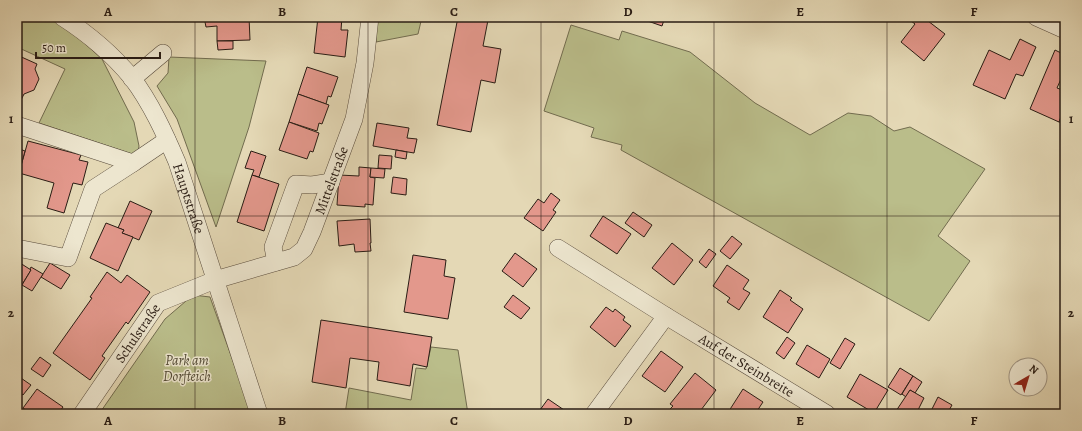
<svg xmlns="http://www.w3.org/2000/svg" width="1082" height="431" viewBox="0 0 1082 431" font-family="Alegreya,serif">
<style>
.green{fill:#babd8a;stroke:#726c4f}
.building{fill:#e3988c;stroke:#291c14}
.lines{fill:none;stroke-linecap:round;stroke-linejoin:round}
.minor-casing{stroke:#584b3c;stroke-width:18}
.minor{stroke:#ede6cf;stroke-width:17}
.grid{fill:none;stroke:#291c14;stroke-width:1;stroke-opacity:0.55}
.labels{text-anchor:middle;stroke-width:3;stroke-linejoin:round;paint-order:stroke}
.street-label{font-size:14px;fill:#291c14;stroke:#ede6cf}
.park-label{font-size:14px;font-style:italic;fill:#544c37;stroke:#ede6cf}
.neatline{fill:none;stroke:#291c14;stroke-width:1.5}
.grid-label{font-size:13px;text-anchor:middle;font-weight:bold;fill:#291c14}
</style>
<rect width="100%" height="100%" fill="#e4d8b5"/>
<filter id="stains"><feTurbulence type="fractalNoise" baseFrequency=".005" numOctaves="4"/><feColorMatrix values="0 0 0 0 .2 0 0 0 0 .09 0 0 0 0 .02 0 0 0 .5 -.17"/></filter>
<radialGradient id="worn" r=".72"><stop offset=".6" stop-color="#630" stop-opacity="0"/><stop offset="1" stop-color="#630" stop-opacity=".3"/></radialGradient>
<g class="green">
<polygon points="17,17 49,17 72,32 102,59 134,122 139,146 138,152 132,154 39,123 65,69 17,47"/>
<polygon points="377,17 422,17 418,34 376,42"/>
<polygon points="571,25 619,40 622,31 690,52 755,103 810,135 848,113 871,116 894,131 910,127 985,169 938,236 970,261 929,321 621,150 622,145 591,137 594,128 544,111"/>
<polygon points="169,57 266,61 249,127 216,227 177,119 157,86 168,73"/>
<polygon points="193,295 210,297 252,414 99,414 165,319"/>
<polygon points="431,347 458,350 468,414 345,414 349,388 411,400 416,368 426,369"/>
</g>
<g class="building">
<polygon points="204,17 249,17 250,40 217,41 217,26 206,27"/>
<polygon points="318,17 342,17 341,30 348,30 345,57 314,53"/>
<polygon points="458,17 471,17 488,20 483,46 501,49 495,83 481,80 471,132 437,125"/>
<polygon points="642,17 665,17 662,26 642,19"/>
<polygon points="906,17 931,17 928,21 945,34 924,61 901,42 915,24"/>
<polygon points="1020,39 1036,47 1023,76 1016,74 1005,99 973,85 989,50 1010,60"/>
<polygon points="217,41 233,41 233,49 218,50"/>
<polygon points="1055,50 1065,55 1065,70 1057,88 1065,91 1065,107 1059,122 1030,109"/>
<polygon points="17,55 37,64 35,69 39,79 34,90 24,94 20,102 17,101"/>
<polygon points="307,67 338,77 331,97 328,96 326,104 298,94"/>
<polygon points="298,94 329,105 322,124 319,123 317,131 289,122"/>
<polygon points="1065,107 1065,124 1059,122"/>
<polygon points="289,122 319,133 313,152 310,151 307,159 279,150"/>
<polygon points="377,123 409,128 407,138 417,139 414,153 373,146"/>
<polygon points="28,141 81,155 79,160 88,162 82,185 73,183 64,213 47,208 54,183 19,173"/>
<polygon points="17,148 25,151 18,176 17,175"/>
<polygon points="396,150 407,152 406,159 395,157"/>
<polygon points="251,151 266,156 259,177 252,175 254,170 245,168"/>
<polygon points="379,155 392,156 391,169 378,168"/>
<polygon points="359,167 371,168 370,177 375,178 373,205 365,204 365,207 337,205 339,175 359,176"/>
<polygon points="371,168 385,169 384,178 370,177"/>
<polygon points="252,175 279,184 264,231 237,222"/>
<polygon points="393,177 407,179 406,195 391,193"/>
<polygon points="551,193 560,200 553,210 556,212 543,231 524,218 538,199 544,203"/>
<polygon points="130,201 152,211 139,240 122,233 124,230 118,228"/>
<polygon points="633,212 652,225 644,237 625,223"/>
<polygon points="603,216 631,234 617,254 590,236"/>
<polygon points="370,219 371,243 370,243 371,251 355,252 354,244 339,246 337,221"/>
<polygon points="106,223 124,230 122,233 133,237 118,271 90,258"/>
<polygon points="732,236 742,244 730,259 720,251"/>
<polygon points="672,243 693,260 674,285 652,268"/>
<polygon points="709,249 716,254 706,268 699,262"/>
<polygon points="515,253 537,269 523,287 502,271"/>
<polygon points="413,255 446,260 444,276 455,278 448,319 404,312"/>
<polygon points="17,261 31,270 18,291 17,291"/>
<polygon points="50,263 70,275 61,289 41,277"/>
<polygon points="727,265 749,280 743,289 750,293 739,310 727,302 730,298 713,286"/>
<polygon points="31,267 43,274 32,291 22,285 31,270 30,269"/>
<polygon points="107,272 121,283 127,275 150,292 128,324 126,322 102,356 105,358 90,380 53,353 92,298 90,297"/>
<polygon points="780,290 792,298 790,300 803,309 788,333 763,317"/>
<polygon points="513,295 530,308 521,319 504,307"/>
<polygon points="606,307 613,312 615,309 625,317 623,320 631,326 615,347 590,327"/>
<polygon points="321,320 432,337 427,367 413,364 410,386 377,380 379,362 350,358 346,388 312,382"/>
<polygon points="787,337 795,343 784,359 776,353"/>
<polygon points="845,338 855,344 840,369 830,363"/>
<polygon points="807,345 830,359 819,378 796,364"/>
<polygon points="661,351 683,367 665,392 642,376"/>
<polygon points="40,357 51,365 43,377 31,369"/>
<polygon points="900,368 913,376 901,395 888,387"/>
<polygon points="695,373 716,390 698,414 674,414 669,410 673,406 670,404"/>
<polygon points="860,374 888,390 874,413 847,397"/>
<polygon points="18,376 31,385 23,395 17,391 17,379"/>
<polygon points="913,376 922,382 915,393 910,390 906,397 902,394"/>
<polygon points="37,389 63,407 58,414 29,414 30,413 23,408"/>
<polygon points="743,389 763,402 755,414 727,414"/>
<polygon points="910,390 924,398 918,410 925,414 894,414"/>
<polygon points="938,397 952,405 947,414 936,414 931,411"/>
<polygon points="548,399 567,412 565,414 537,414"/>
</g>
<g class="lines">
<defs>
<g id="minor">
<path id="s1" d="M62,17C87,33 113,55 132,78C151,103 165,134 177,162L259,414"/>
<polyline points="1036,17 1065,30"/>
<polyline points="132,79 163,53"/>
<polyline points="17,125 133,163 167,140"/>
<polyline points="17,248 68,258 93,189 133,163"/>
<path id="s2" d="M558,248L666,316L827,414"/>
<polyline points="276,262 273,247 296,184 312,185 331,182"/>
<path id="s3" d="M82,414L158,303L215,280L294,257L304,249L312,232L354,119L365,63L370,17"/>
<polyline points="594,414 666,316"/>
</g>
</defs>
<use href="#minor" class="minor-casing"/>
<use href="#minor" class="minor"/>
</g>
<path class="grid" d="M195,17V414M368,17V414M541,17V414M714,17V414M887,17V414M17,216H1065"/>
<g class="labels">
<g class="street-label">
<text dy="5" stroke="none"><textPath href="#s3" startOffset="365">Mittelstraße</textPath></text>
<text dy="5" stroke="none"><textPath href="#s1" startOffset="227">Hauptstraße</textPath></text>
<text dy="5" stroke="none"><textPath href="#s3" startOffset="98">Schulstraße</textPath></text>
<text dy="5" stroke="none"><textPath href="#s2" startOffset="222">Auf der Steinbreite</textPath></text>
</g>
<g class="park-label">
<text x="187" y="365">Park am<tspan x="187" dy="16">Dorfteich</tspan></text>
</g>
</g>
<rect width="1082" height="431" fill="none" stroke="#e4d8b5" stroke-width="44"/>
<g transform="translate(1028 377) rotate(38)"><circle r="19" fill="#ede6cf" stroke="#9f9584"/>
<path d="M0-3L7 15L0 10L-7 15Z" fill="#8f2418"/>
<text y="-6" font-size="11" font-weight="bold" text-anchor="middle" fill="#291c14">N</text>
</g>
<path d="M36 52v6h124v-6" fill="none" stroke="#291c14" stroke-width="2"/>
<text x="42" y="52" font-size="12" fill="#291c14" stroke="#ede6cf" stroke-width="3" paint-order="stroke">50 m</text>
<rect x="22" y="22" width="1038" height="387" class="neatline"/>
<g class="grid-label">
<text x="108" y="16">A</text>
<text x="282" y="16">B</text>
<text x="454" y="16">C</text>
<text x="628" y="16">D</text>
<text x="800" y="16">E</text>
<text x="974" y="16">F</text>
<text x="11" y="123">1</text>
<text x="1071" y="123">1</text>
<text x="11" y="317">2</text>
<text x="1071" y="317">2</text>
<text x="108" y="425">A</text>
<text x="282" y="425">B</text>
<text x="454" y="425">C</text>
<text x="628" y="425">D</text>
<text x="800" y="425">E</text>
<text x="974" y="425">F</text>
</g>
<rect width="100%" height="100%" filter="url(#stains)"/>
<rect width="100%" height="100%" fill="url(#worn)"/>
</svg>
